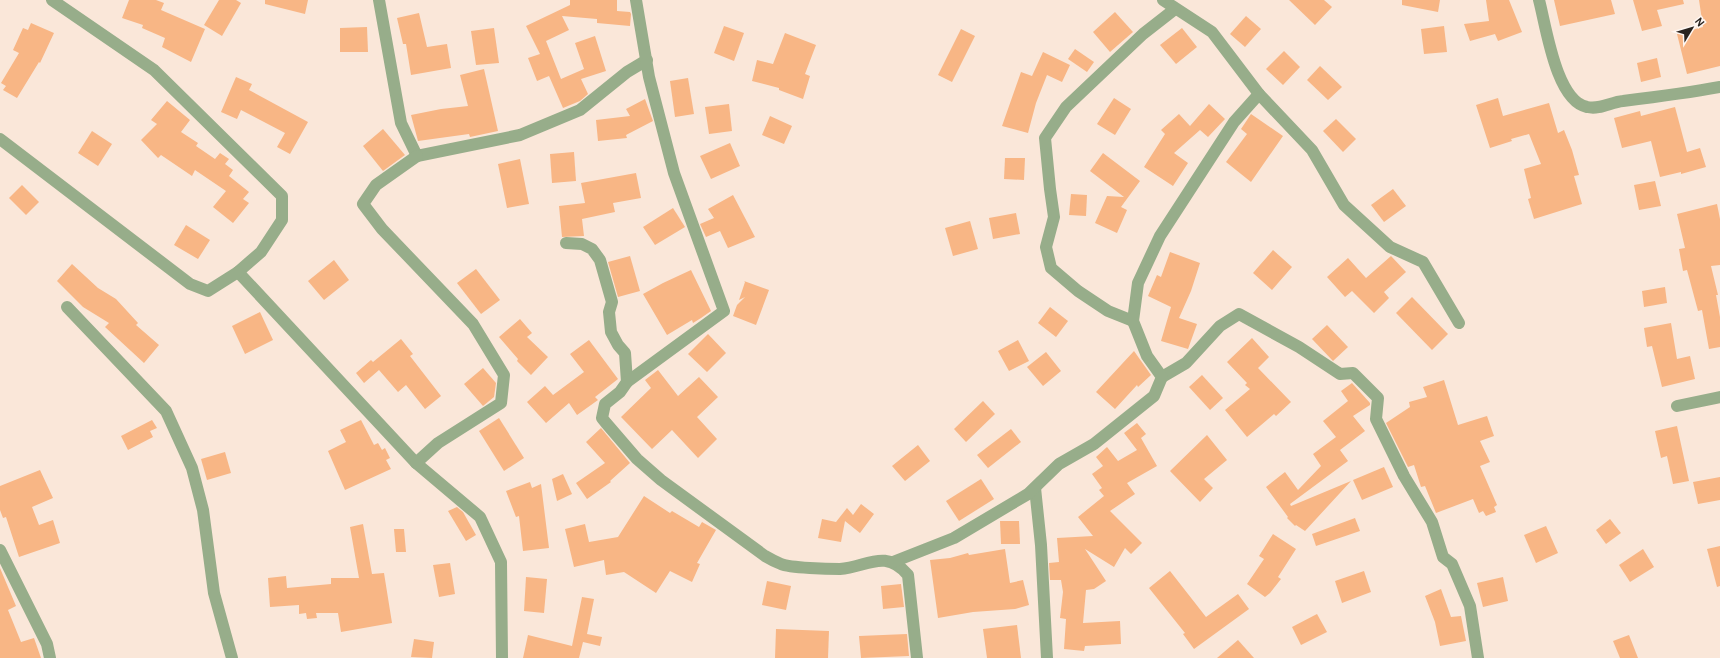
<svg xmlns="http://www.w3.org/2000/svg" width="1720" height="658" viewBox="0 0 1720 658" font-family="Overpass,sans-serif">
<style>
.building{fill:#f8b685}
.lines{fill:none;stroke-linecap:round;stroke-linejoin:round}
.street{stroke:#97ad8a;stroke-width:12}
</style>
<rect width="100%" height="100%" fill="#fae7d9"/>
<g class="building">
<polygon points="129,0 156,0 164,3 161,10 205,29 191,62 162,47 165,38 142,28 143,25 122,18"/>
<polygon points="219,0 236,0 241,3 222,36 204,25"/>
<polygon points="265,0 308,0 305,14 265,4"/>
<polygon points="570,0 617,0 617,11 630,12 631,14 630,26 597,23 597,19 562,16 569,30 546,41 561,79 584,69 575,43 595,36 606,71 581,79 588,94 580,101 563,108 549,76 537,81 528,58 540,54 526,26 570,5"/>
<polygon points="1289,0 1324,0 1332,7 1315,25"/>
<polygon points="1402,0 1440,0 1438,12 1402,5"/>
<polygon points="1486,0 1509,0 1522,32 1498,41 1495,34 1470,41 1464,24 1489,21"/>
<polygon points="1554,0 1611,0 1615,14 1560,26"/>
<polygon points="1633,0 1683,0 1684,4 1657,10 1662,26 1642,31"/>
<polygon points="1699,0 1720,0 1720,66 1687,74 1677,34 1703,27"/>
<polygon points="1115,12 1133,32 1110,52 1093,32"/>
<polygon points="419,13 427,47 447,44 451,68 411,75 406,44 403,44 397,18"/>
<polygon points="1246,16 1261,29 1245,47 1230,34"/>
<polygon points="31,23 54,33 40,63 39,62 17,98 3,90 6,86 1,83 19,53 13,50 23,28 28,30"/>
<polygon points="724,26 744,33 734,61 714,53"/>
<polygon points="1444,26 1447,52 1424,54 1421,29"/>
<polygon points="367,27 368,52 340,52 340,28"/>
<polygon points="494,28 499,63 476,65 471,31"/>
<polygon points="1182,28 1197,47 1176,64 1160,45"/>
<polygon points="961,29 975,36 952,82 938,75"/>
<polygon points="785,33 816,45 805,74 810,76 803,99 779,90 779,88 752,81 757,60 773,64"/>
<polygon points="1075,49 1094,62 1087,72 1068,59"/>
<polygon points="1284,51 1300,67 1283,85 1266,69"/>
<polygon points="1043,52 1070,65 1062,82 1047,75 1036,103 1028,133 1002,126 1021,72 1032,76"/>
<polygon points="1657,58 1661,77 1641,82 1637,63"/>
<polygon points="1320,66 1342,87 1328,100 1307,80"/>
<polygon points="484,69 498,131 470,137 469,134 418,141 411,115 441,109 468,106 460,75"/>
<polygon points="236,77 252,84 249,90 308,122 290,154 277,147 285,133 241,110 237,119 221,112"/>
<polygon points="688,78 694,114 675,117 670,81"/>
<polygon points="1114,98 1131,109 1115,135 1097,124"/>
<polygon points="1498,98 1503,116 1549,103 1558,133 1564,130 1572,150 1579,175 1574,176 1582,204 1534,219 1528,199 1531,198 1524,169 1541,164 1529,134 1511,139 1512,141 1490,148 1476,105"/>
<polygon points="645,99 653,121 626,135 627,138 598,141 596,120 630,116 626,109"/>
<polygon points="167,101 190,120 181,132 198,143 196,146 215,159 220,153 229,159 225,164 233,170 229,176 249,192 243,199 249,203 233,223 213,207 226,191 195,170 192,176 161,155 158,158 141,140 157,124 151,120"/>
<polygon points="729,104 732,131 709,134 705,107"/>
<polygon points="1209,104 1225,119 1208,137 1200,130 1174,153 1188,163 1173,186 1144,167 1165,134 1161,130 1179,114 1190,126"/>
<polygon points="1675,107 1687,152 1700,148 1706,167 1681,174 1681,172 1660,177 1651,141 1622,148 1614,118 1640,111 1641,116"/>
<polygon points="1251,114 1283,136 1251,182 1226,162 1247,134 1241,129"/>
<polygon points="770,116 792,126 784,144 762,135"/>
<polygon points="1336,119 1356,139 1343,152 1323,131"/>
<polygon points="383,129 405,155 383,171 363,146"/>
<polygon points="92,131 112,144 98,166 78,153"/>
<polygon points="730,143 740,166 711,179 700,156"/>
<polygon points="574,152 576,181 552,183 550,154"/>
<polygon points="1103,153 1140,181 1121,207 1127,210 1117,233 1095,223 1107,196 1124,197 1090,171"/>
<polygon points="1005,158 1025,158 1024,180 1004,179"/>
<polygon points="520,159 529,204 507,208 498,164"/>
<polygon points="636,173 641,198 613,203 615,212 582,219 584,236 562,237 559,206 585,203 581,183"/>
<polygon points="1655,181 1661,206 1639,210 1634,185"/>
<polygon points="22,185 39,202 26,215 9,198"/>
<polygon points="1393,189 1406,206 1384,222 1371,205"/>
<polygon points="1071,194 1087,195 1086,216 1069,215"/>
<polygon points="733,195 755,237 728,248 720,231 706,237 700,224 714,218 708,209"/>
<polygon points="1717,204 1720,219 1720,265 1711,266 1718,295 1716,295 1720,317 1720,347 1709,349 1702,310 1698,311 1687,270 1683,271 1679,249 1685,248 1677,214"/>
<polygon points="673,208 685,227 655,245 643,227"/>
<polygon points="1016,213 1020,234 993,239 989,218"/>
<polygon points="970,221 978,249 953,256 945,228"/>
<polygon points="186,225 210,240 198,259 174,245"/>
<polygon points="1273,250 1292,267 1272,290 1253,273"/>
<polygon points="1170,252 1200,263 1191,291 1179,318 1197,324 1188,349 1161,341 1171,307 1148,296 1157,275 1161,277"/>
<polygon points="630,256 640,291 618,297 608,262"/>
<polygon points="1391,256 1406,272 1384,292 1389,298 1374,313 1352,291 1345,297 1327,277 1348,258 1366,278"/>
<polygon points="334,260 349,280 324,300 308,281"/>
<polygon points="72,264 98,288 116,299 138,323 136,325 159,345 144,363 105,327 109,323 83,307 57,281"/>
<polygon points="476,269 500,300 481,314 457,283"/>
<polygon points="691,270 711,311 701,318 693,323 692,320 667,335 643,294 663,283"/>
<polygon points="744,281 769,290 756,325 733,316 737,305 745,297 739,300 745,282"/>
<polygon points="1665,287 1667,303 1644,307 1642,291"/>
<polygon points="1412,297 1448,334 1432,350 1396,313"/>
<polygon points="1050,307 1068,321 1056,337 1038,323"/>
<polygon points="260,312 273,340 245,354 232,326"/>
<polygon points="520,319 532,333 527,337 548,357 531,375 517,361 518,359 499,337"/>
<polygon points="1671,323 1677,359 1690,356 1695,379 1662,387 1652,346 1647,347 1644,328"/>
<polygon points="1327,325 1348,347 1333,361 1312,339"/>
<polygon points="708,334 726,353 707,372 688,354"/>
<polygon points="1252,338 1269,357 1258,368 1291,402 1276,416 1274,414 1247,437 1225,410 1250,389 1245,385 1247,383 1227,362"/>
<polygon points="401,339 413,354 410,356 441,396 425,409 406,385 398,392 379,370 364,383 356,373 371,360 373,362"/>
<polygon points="589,340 618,379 595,397 598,400 577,415 569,403 546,423 527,402 545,386 553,395 584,372 570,354"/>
<polygon points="1018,340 1029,361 1009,371 998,351"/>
<polygon points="1134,351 1151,375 1138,387 1137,385 1115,409 1096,392"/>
<polygon points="1046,352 1061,371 1043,386 1027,367"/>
<polygon points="483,368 496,383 494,397 483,406 464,384"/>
<polygon points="658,370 678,396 699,377 718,397 697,417 717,439 698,458 672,430 652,449 621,417 651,388 645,380"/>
<polygon points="1202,375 1223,398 1210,410 1189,387"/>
<polygon points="1444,380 1458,425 1487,416 1494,436 1480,441 1490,462 1480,466 1497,505 1494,507 1496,512 1486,516 1483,511 1479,513 1473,499 1436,513 1425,486 1421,487 1414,465 1408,467 1386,423 1410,407 1409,402 1427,397 1423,387"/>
<polygon points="1352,383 1370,403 1370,405 1353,416 1365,431 1340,450 1348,461 1290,504 1291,506 1351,481 1305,531 1296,525 1295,526 1287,518 1288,517 1266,487 1285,472 1298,490 1321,466 1313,454 1336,437 1323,421 1348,401 1341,391"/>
<polygon points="983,401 995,414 966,442 954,429"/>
<polygon points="499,418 524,458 504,471 479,431"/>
<polygon points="152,420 157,428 150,431 153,437 128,450 121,436"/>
<polygon points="361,420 374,445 378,443 382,450 385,448 390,458 386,460 391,469 345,490 328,451 346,442 340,430"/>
<polygon points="1137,423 1146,434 1141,438 1157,466 1127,483 1135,494 1110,511 1142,543 1131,554 1125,548 1114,567 1085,549 1106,581 1094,589 1086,590 1083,623 1120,621 1121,644 1085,646 1084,651 1064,649 1066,619 1060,618 1063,592 1061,580 1050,580 1049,563 1059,562 1057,538 1093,536 1078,517 1104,496 1099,490 1102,488 1092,474 1103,466 1096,457 1107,447 1118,461 1137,450 1124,433"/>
<polygon points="1677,426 1689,481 1673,484 1667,456 1661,458 1655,431"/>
<polygon points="601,428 630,463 610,481 611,482 587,499 576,483 605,463 586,442"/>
<polygon points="1011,429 1021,442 988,468 977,455"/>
<polygon points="1207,435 1227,460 1204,479 1213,488 1200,502 1170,471"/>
<polygon points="918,445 930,461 905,481 892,466"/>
<polygon points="225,452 231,473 207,480 201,459"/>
<polygon points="1384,467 1393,487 1362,500 1353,480"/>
<polygon points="40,470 53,498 32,507 39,525 53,520 60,543 19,557 6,517 3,518 0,510 0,486"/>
<polygon points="563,474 572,494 557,501 552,479"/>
<polygon points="1720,477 1720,500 1698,504 1693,482"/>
<polygon points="981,479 994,499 959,521 946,501"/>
<polygon points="530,482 532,488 541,484 549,548 523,551 519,516 516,517 506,491"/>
<polygon points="644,496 670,513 672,511 699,527 702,522 716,530 697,563 700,564 692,582 670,571 656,593 624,572 606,575 604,560 574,567 565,529 585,524 589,542 618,537"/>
<polygon points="861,504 874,514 860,533 845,521 841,542 818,538 822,519 836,522 847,508 853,515"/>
<polygon points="457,507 463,512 476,535 466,541 448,511"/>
<polygon points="1355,518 1360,531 1316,546 1312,534"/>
<polygon points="1610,519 1621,533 1606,544 1596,530"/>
<polygon points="1000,521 1019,521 1020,544 1001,544"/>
<polygon points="363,524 372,574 384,573 392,623 341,632 338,613 316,613 317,618 307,619 306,613 299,614 299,605 270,607 268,578 286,576 287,588 331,584 331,578 359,578 350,527"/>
<polygon points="1546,526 1558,553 1536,563 1524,535"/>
<polygon points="394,529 404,529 406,552 396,552"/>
<polygon points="1273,534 1296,549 1278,577 1281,579 1270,593 1265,597 1247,584 1264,559 1259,556"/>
<polygon points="1720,546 1720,586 1717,587 1707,549"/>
<polygon points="1005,549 1010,583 1023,580 1029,605 1015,609 973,612 938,618 930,560 950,558 968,553 969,555"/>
<polygon points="1643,549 1654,567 1630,582 1619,565"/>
<polygon points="450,563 455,594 439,597 433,565"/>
<polygon points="0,568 16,606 8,610 21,642 34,638 41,658 0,658"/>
<polygon points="1170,571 1206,617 1238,594 1249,609 1194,649 1183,634 1185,633 1149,588"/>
<polygon points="1364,571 1371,592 1342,603 1335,581"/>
<polygon points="526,577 547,579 544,613 524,611"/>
<polygon points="1503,577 1508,601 1483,607 1477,583"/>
<polygon points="767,581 791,586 786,610 762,605"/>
<polygon points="901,584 904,607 883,609 881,586"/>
<polygon points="1441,589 1451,617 1461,616 1466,641 1440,646 1435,622 1425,596"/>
<polygon points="582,597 594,599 587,634 602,637 600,646 583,642 579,658 523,658 528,635 572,646"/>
<polygon points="1317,614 1327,632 1301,645 1292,627"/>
<polygon points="1017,625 1021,658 987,658 983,629"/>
<polygon points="776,629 829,631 828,658 775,658"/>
<polygon points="907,634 909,656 861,658 859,636"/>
<polygon points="1629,635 1638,658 1620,658 1613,641"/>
<polygon points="414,639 434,642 432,658 411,657"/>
<polygon points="1238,640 1254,658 1217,658"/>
</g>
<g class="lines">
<g class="street">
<polyline points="52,0 154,70 282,196 282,220 261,252 238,272 416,463 480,517 501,562 502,658"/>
<polyline points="379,0 401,123 417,156 520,135 580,110 627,72 647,60"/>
<polyline points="1163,0 1212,32 1259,94"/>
<path d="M1539,0C1546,26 1556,101 1587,107C1600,110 1611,102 1623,101C1656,97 1688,93 1720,87"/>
<polyline points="0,139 190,284 208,291 238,272"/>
<path d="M566,243L582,244L592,249L600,260L612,302L609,312L611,332L618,345L625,353L627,382L620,392L605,404L602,418L606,423L637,459L661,480L765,556C770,559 776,562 781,564C790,568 829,569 840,569C867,567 885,548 908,575L917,658"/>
<polyline points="67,307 166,411 192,468 203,510 214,593 232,658"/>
<polyline points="1133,321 1108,311 1078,291 1051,268 1046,247 1054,217 1050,189 1045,138 1066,107 1143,34 1175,9"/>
<polyline points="1162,377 1186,363 1220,326 1239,314 1299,347 1340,374 1353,373 1378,398 1376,419 1404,476 1432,522 1443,557 1452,564 1470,606 1478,658"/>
<polyline points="627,382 724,311 674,173 649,77 636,0"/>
<polyline points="1677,406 1720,397"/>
<polyline points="416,463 438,443 501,403 504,375 473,324 382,229 363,204 376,185 417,156"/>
<polyline points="1035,488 1041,545 1047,658"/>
<polyline points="0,550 47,644 50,658"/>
<polyline points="893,562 954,538 1028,494 1059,464 1094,444 1154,396 1162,377 1147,356 1133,321 1138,283 1160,236 1234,122 1259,94 1312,150 1344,205 1390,247 1423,262 1459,323"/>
</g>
</g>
<g transform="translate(1692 28) rotate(52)" stroke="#fef6f1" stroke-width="3" paint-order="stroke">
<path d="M0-3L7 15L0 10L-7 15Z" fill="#2a241f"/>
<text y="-6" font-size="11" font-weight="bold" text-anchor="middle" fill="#2a241f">N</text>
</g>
</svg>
